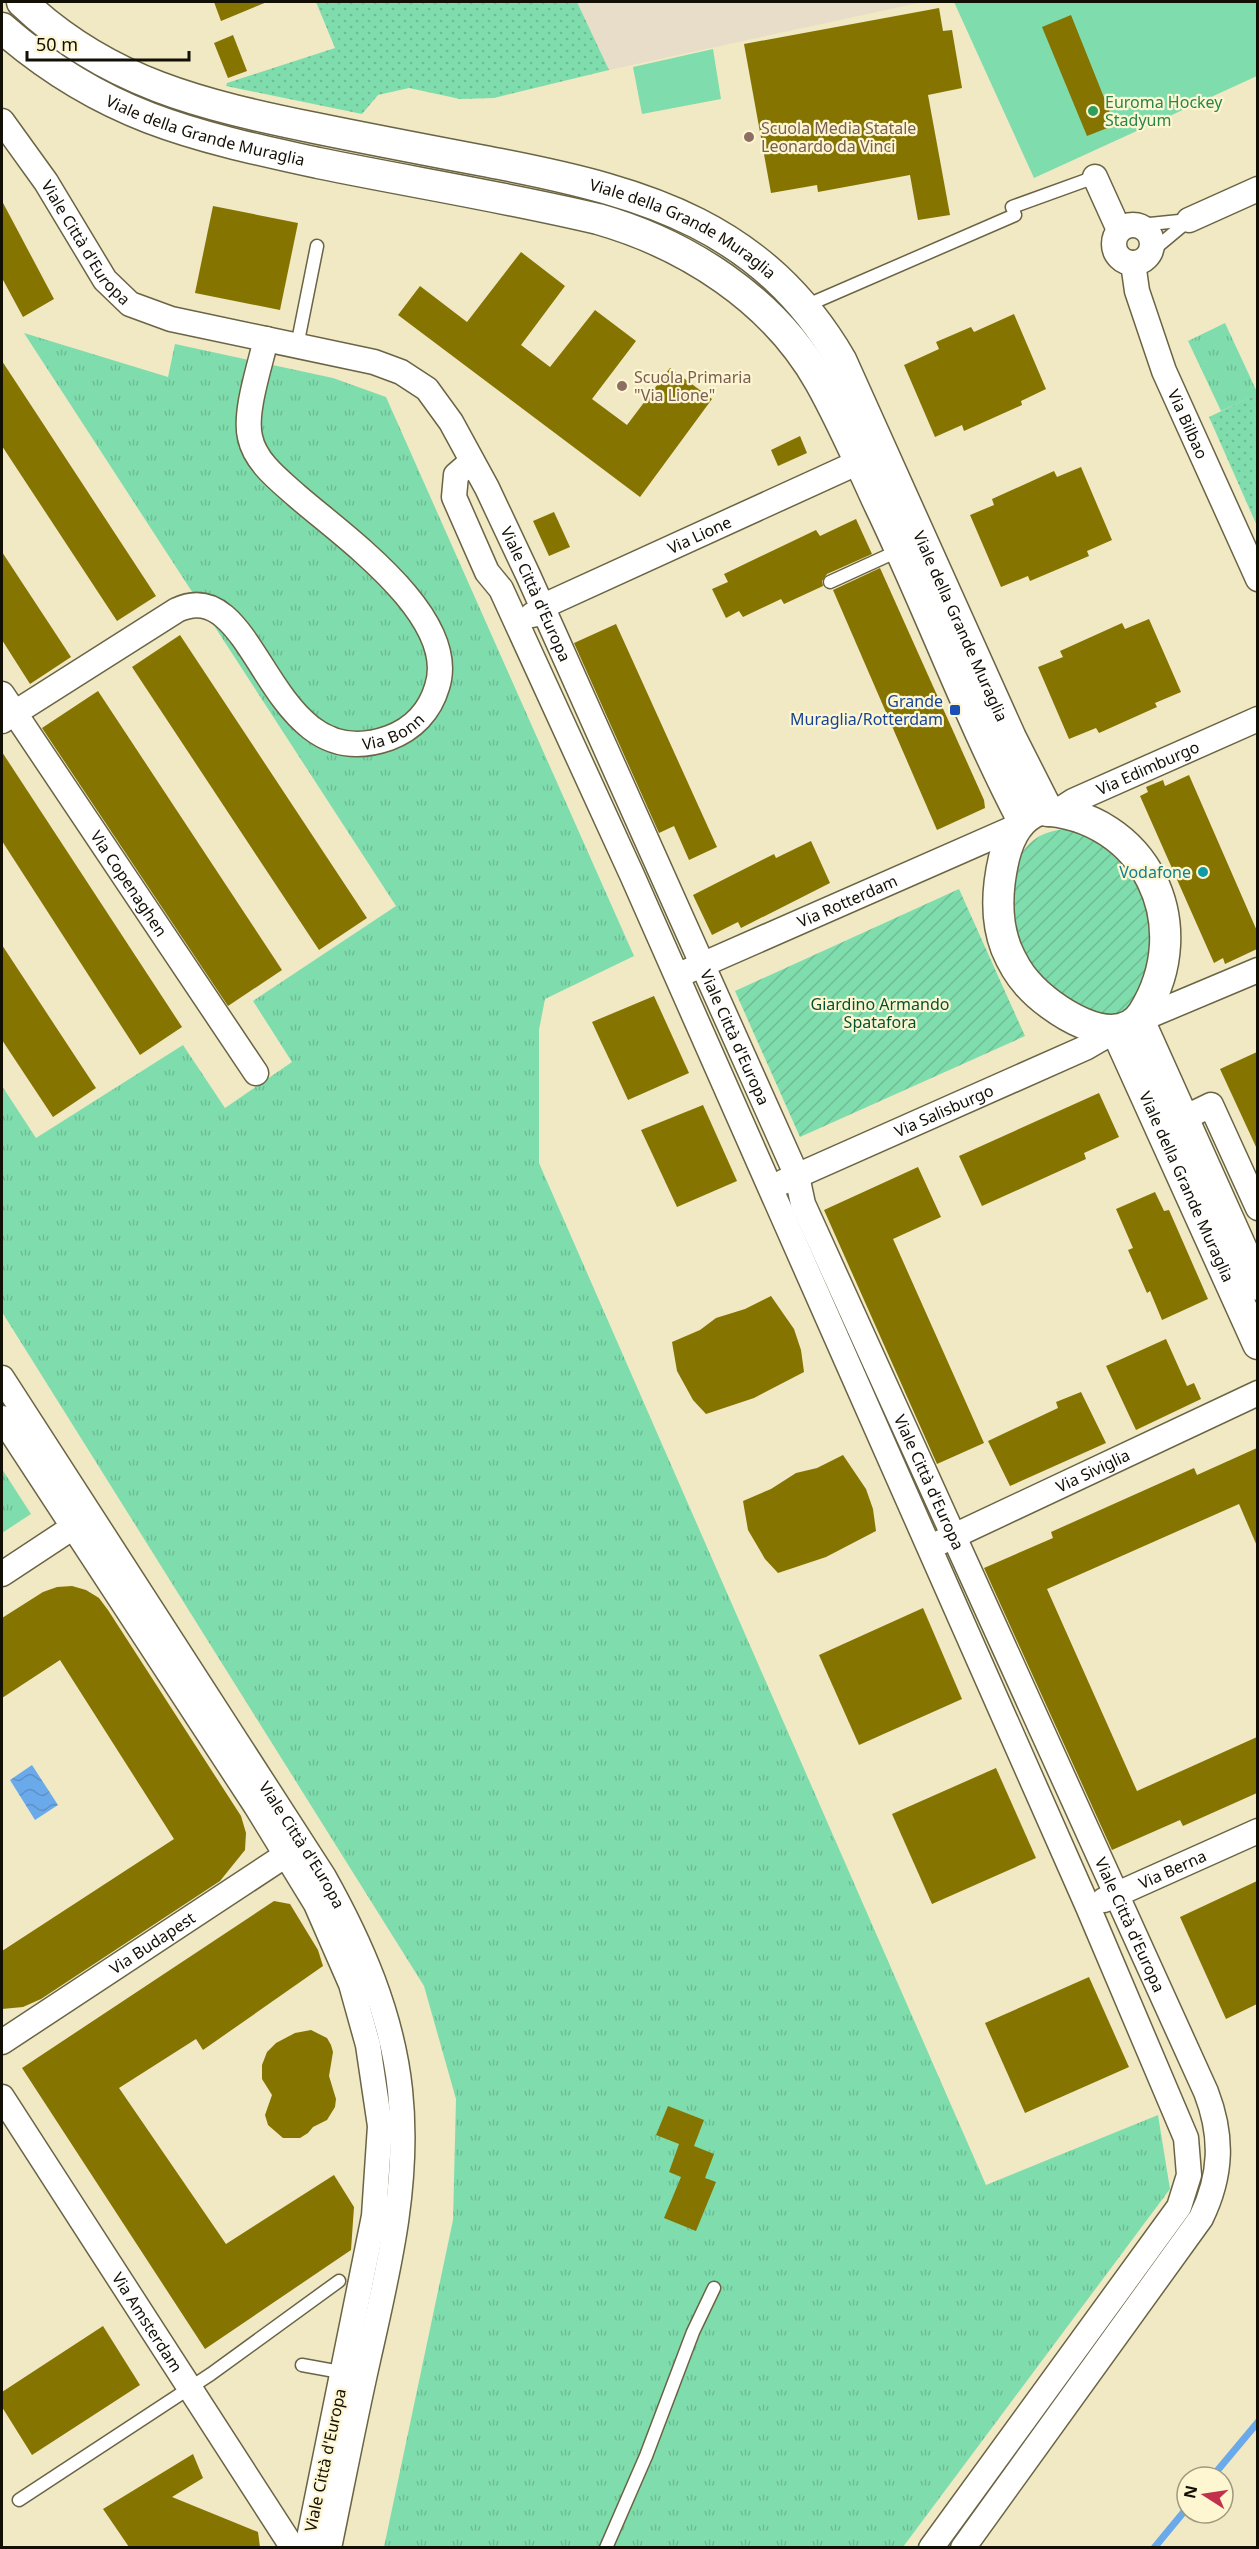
<svg xmlns="http://www.w3.org/2000/svg" width="1259" height="2549" viewBox="0 0 1259 2549" font-family="'Noto Sans',sans-serif">
<style>
.commercial{fill:#e7ddc8}
.grass{fill:url(#grass-dots)}
.park{fill:url(#park-tufts)}
.garden{fill:url(#garden-furrows)}
.pitch{fill:#7fddad}
.water{fill:url(#water-waves)}
.lines{fill:none;stroke-linecap:round;stroke-linejoin:round}
.stream{stroke:#6aaaeb;stroke-width:7}
.building{fill:#857400}
.service-casing{stroke:#6a6444;stroke-width:15}
.minor-casing{stroke:#6a6444;stroke-width:27}
.tertiary-casing{stroke:#6a6444;stroke-width:33}
.service{stroke:#fff;stroke-width:12}
.minor{stroke:#fff;stroke-width:24}
.tertiary{stroke:#fff;stroke-width:30}
.leisure-dot{fill:#2e9e5b;stroke:#fdf6d1;stroke-width:2}
.education-dot{fill:#8d6e63;stroke:#fdf6d1;stroke-width:2}
.transit-dot{fill:#1a4fb4;stroke:#fdf6d1;stroke-width:2}
.culture-dot{fill:#0f9aa8;stroke:#fdf6d1;stroke-width:2}
.labels{text-anchor:middle;stroke-width:4.5;stroke-linejoin:round;paint-order:stroke}
.leisure-label{font-size:16px;fill:#27864d;stroke:#fdf6d1;text-anchor:start}
.education-label{font-size:16px;fill:#785e54;stroke:#fdf6d1;text-anchor:start}
.street-label{font-size:16px;fill:#120f04;stroke:#fdf6d1}
.transit-label{font-size:16px;fill:#164399;stroke:#fdf6d1;text-anchor:end}
.culture-label{font-size:16px;fill:#0d838f;stroke:#fdf6d1;text-anchor:end}
.park-label{font-size:16px;fill:#035435;stroke:#fdf6d1}
</style>
<defs>
<pattern id="grass-dots" width="8" height="8" patternUnits="userSpaceOnUse" patternTransform="scale(1.5)"><rect width="8" height="8" fill="#7fddad"/><path d="M2 2h.1M6 6h.1" fill="none" stroke="#6dbc93" stroke-width="1.8" stroke-linecap="round"/></pattern>
<pattern id="park-tufts" width="24" height="20" patternUnits="userSpaceOnUse" patternTransform="scale(1.5)"><rect width="24" height="20" fill="#7fddad"/><path d="M3 7l-1-3M5 7V3M7 7l1-3M15 17l-1-3M17 17v-4M19 17l1-3" fill="none" stroke="#6dbc93"/></pattern>
<pattern id="garden-furrows" width="10" height="10" patternUnits="userSpaceOnUse" patternTransform="scale(1.5)"><rect width="10" height="10" fill="#7fddad"/><path d="M-1 1l2-2M0 10L10 0M9 11l2-2" fill="none" stroke="#6dbc93"/></pattern>
<pattern id="water-waves" width="16" height="10" patternUnits="userSpaceOnUse" patternTransform="scale(1.5)"><rect width="16" height="10" fill="#6aaaeb"/><path d="M0 5q4-4 8 0t8 0" fill="none" stroke="#5b91c8"/></pattern>
</defs>
<rect width="100%" height="100%" fill="#f0e9c4"/>
<polygon class="commercial" points="577,2 923,2 609,70"/>
<g class="grass">
<polygon points="316,2 577,2 609,70 494,98 460,99 409,88 378,95 362,114 226,86 227,83 335,48"/>
<polygon points="1257,394 1257,526 1209,417"/>
</g>
<g class="park">
<polygon points="1225,323 1258,394 1221,411 1188,341"/>
<polygon points="24,333 168,377 175,344 333,378 386,397 634,956 545,999 539,1030 539,1163 986,2185 1158,2115 1170,2189 903,2547 384,2547 453,2220 456,2099 424,1986 2,1312 2,1086 36,1138 183,1045 225,1108 292,1062 253,1001 396,906"/>
<polygon points="2,1469 31,1514 2,1533"/>
</g>
<g class="garden">
<path d="M1065,829C1099,837 1135,862 1146,897C1148,906 1149,918 1150,928C1152,936 1155,947 1154,955C1153,968 1142,985 1137,998C1117,1045 1051,992 1033,969C1013,942 1009,905 1015,873C1021,844 1038,832 1065,829Z"/>
<polygon points="959,889 1025,1036 800,1137 735,991"/>
</g>
<g class="pitch">
<polygon points="954,2 1257,2 1257,76 1034,178"/>
<polygon points="713,49 721,99 642,114 633,67"/>
</g>
<polygon class="water" points="32,1765 58,1805 35,1820 10,1780"/>
<g class="lines">
<g class="stream">
<polyline points="1212,2477 1258,2422"/>
<polyline points="1154,2548 1187,2508"/>
</g>
</g>
<g class="building">
<polygon points="214,2 267,2 221,21"/>
<polygon points="939,8 943,31 952,30 962,88 928,95 950,215 918,220 910,175 818,192 817,185 771,193 744,44"/>
<polygon points="1071,15 1115,125 1087,136 1042,27"/>
<polygon points="233,35 247,71 228,78 214,43"/>
<polygon points="2,201 54,299 23,317 2,278"/>
<polygon points="213,206 298,223 280,310 195,293"/>
<polygon points="521,252 565,286 521,345 550,367 595,310 636,341 592,399 627,425 670,368 712,399 640,497 398,315 420,286 467,322"/>
<polygon points="1014,314 1046,389 1021,401 1022,405 964,431 962,425 935,437 904,365 939,349 936,342 971,327 974,332"/>
<polygon points="2,361 156,596 117,621 2,446"/>
<polygon points="800,436 807,453 778,466 771,450"/>
<polygon points="1081,467 1112,540 1087,551 1089,556 1030,581 1028,576 1001,587 970,515 994,505 992,499 1054,471 1057,477"/>
<polygon points="554,512 570,547 549,556 533,521"/>
<polygon points="856,519 872,554 827,574 822,581 823,586 784,604 781,599 743,617 739,611 726,618 712,589 728,582 724,574 816,530 820,536"/>
<polygon points="2,552 71,657 30,684 2,640"/>
<polygon points="880,568 984,800 985,808 937,830 833,590"/>
<polygon points="1149,619 1181,692 1155,703 1157,707 1099,733 1096,728 1069,739 1038,667 1063,657 1060,651 1122,623 1125,629"/>
<polygon points="616,624 717,847 689,860 674,826 659,833 574,643"/>
<polygon points="180,635 367,918 319,950 132,667"/>
<polygon points="98,691 282,970 228,1006 42,728"/>
<polygon points="2,752 182,1027 140,1055 2,841"/>
<polygon points="1189,775 1257,931 1257,949 1225,964 1223,958 1214,963 1140,796 1148,792 1146,787 1163,780 1165,786"/>
<polygon points="811,841 830,883 741,928 738,922 712,935 693,895 774,854 776,858"/>
<polygon points="2,945 96,1088 53,1117 2,1040"/>
<polygon points="654,996 689,1073 628,1100 592,1022"/>
<polygon points="1257,1052 1257,1149 1220,1069"/>
<polygon points="1099,1093 1119,1137 1084,1153 1086,1159 982,1206 959,1156"/>
<polygon points="703,1105 737,1181 677,1207 641,1130"/>
<polygon points="918,1167 941,1217 893,1239 984,1443 937,1464 824,1210"/>
<polygon points="1155,1192 1164,1211 1169,1210 1208,1299 1162,1320 1150,1291 1147,1293 1128,1250 1133,1248 1116,1209"/>
<polygon points="771,1296 794,1329 801,1350 804,1372 754,1398 706,1414 693,1400 677,1371 672,1342 700,1330 716,1318 745,1309"/>
<polygon points="1166,1339 1187,1386 1194,1383 1201,1399 1136,1430 1106,1366"/>
<polygon points="1081,1392 1106,1443 1010,1486 988,1441 1058,1408 1056,1402"/>
<polygon points="1257,1448 1257,1546 1239,1504 1047,1589 1137,1791 1257,1737 1257,1793 1183,1826 1180,1820 1112,1850 984,1568 1053,1538 1051,1532 1194,1468 1197,1475"/>
<polygon points="843,1455 866,1489 873,1509 876,1531 826,1557 778,1573 765,1559 748,1530 743,1501 771,1489 796,1473 817,1468"/>
<polygon points="72,1586 86,1590 99,1598 108,1610 241,1816 246,1833 245,1850 220,1881 41,1999 23,2007 2,2009 2,1951 174,1839 60,1660 2,1698 2,1618 43,1592 57,1587"/>
<polygon points="923,1608 962,1699 859,1745 819,1655"/>
<polygon points="996,1768 1036,1858 932,1904 892,1814"/>
<polygon points="1257,1881 1257,2004 1226,2019 1180,1917"/>
<polygon points="274,1901 290,1904 318,1950 323,1966 203,2050 196,2039 119,2088 226,2244 334,2175 354,2207 351,2250 205,2349 22,2068"/>
<polygon points="1089,1977 1129,2067 1025,2113 985,2023"/>
<polygon points="311,2030 327,2038 331,2045 333,2052 329,2076 336,2099 335,2107 327,2120 313,2127 308,2133 300,2138 283,2138 268,2125 265,2115 272,2095 262,2079 262,2065 267,2052 276,2043 295,2033"/>
<polygon points="668,2106 704,2120 694,2146 714,2154 705,2178 716,2182 696,2231 664,2218 681,2177 669,2172 679,2144 656,2135"/>
<polygon points="103,2326 140,2385 32,2455 2,2407 2,2392"/>
<polygon points="193,2454 203,2478 172,2497 258,2532 260,2547 129,2547 103,2509"/>
</g>
<g class="lines">
<defs>
<g id="service">
<polyline points="1140,225 1189,220"/>
<polyline points="1152,251 1188,221"/>
<polyline points="803,307 1015,215 1012,207 1095,177"/>
<polyline points="297,346 317,246"/>
<polyline points="830,582 900,550"/>
<polyline points="302,2365 346,2373"/>
<polyline points="19,2500 211,2374 339,2281"/>
<polyline points="606,2548 646,2456 693,2332 714,2288"/>
</g>
<g id="minor">
<path id="s1" d="M2,121L46,182L105,280L130,304L171,319L374,362L401,372L427,389L451,422L487,488L528,575L797,1176L803,1204L1206,2092C1223,2136 1222,2175 1201,2218L963,2548"/>
<polyline points="1095,177 1119,230"/>
<polyline points="1189,220 1258,189"/>
<circle cx="1133" cy="244" r="19"/>
<path id="s2" d="M1133,263L1137,291L1164,371L1258,579"/>
<polyline points="471,462 456,475 454,497 487,572 501,589 632,875 1088,1907 1186,2138 1189,2175 1179,2207 931,2548"/>
<path id="s3" d="M532,615L544,613L550,603L859,462"/>
<path id="s4" d="M2,694L256,1073"/>
<path id="s5" d="M2,721L177,610C260,571 266,782 389,738C413,729 430,711 437,687C460,617 343,536 297,496C279,480 255,462 250,437C244,412 260,366 266,339"/>
<path id="s6" d="M1056,812L1073,801L1258,719"/>
<path id="s7" d="M688,971L1018,826"/>
<polyline points="1139,1020 1258,970"/>
<polyline points="1182,1119 1211,1105 1258,1208"/>
<path id="s8" d="M783,1182L1085,1048L1116,1030"/>
<path id="s9" d="M2,1378L324,1877C361,1943 392,2014 400,2090C410,2183 388,2271 368,2360C354,2422 342,2485 329,2548"/>
<polyline points="2,1418 256,1806 316,1904 351,1984 368,2045 380,2126 374,2216 307,2548"/>
<path id="s10" d="M939,1543L1258,1393"/>
<polyline points="2,1574 87,1518"/>
<path id="s11" d="M1104,1900L1258,1831"/>
<path id="s12" d="M2,2042L298,1847"/>
<path id="s13" d="M2,2097L293,2548"/>
</g>
<g id="tertiary">
<path id="s14" d="M22,2C107,83 203,105 315,128C378,141 442,153 505,165C647,193 763,227 841,360L1011,738L1048,811"/>
<path id="s15" d="M2,28C103,116 190,135 318,163C411,182 505,197 598,219C686,244 773,299 820,382C842,421 860,463 879,504C929,608 969,717 1022,819"/>
<path d="M1040,810C1146,815 1198,925 1143,1013C1117,1055 1049,1009 1027,983C1018,973 1011,960 1006,948C995,919 997,888 1004,858C1009,838 1018,817 1040,810Z"/>
<polyline points="1139,1020 1258,1285"/>
<path id="s16" d="M1116,1030L1258,1344"/>
</g>
</defs>
<use href="#service" class="service-casing"/>
<use href="#minor" class="minor-casing"/>
<use href="#tertiary" class="tertiary-casing"/>
<use href="#service" class="service"/>
<use href="#minor" class="minor"/>
<use href="#tertiary" class="tertiary"/>
</g>
<circle class="leisure-dot" cx="1093" cy="111" r="6"/>
<g class="education-dot">
<circle cx="749" cy="137" r="6"/>
<circle cx="622" cy="386" r="6"/>
</g>
<rect class="transit-dot" x="949" y="704" width="12" height="12" rx="3"/>
<circle class="culture-dot" cx="1203" cy="872" r="6"/>
<g class="labels">
<g class="leisure-label">
<text x="1105" y="108">Euroma Hockey<tspan x="1105" dy="18">Stadyum</tspan></text>
</g>
<g class="education-label">
<text x="761" y="134">Scuola Media Statale<tspan x="761" dy="18">Leonardo da Vinci</tspan></text>
<text x="634" y="383">Scuola Primaria<tspan x="634" dy="18">"Via Lione"</tspan></text>
</g>
<g class="street-label">
<text dy="6" stroke="none"><textPath href="#s15" startOffset="231">Viale della Grande Muraglia</textPath></text>
<text dy="6" stroke="none"><textPath href="#s14" startOffset="708">Viale della Grande Muraglia</textPath></text>
<text dy="6" stroke="none"><textPath href="#s1" startOffset="148">Viale Città d'Europa</textPath></text>
<text dy="6" stroke="none"><textPath href="#s2" startOffset="171">Via Bilbao</textPath></text>
<text dy="6" stroke="none"><textPath href="#s3" startOffset="188">Via Lione</textPath></text>
<text dy="6" stroke="none"><textPath href="#s1" startOffset="768">Viale Città d'Europa</textPath></text>
<text dy="6" stroke="none"><textPath href="#s14" startOffset="1212">Viale della Grande Muraglia</textPath></text>
<text dy="6" stroke="none"><textPath href="#s5" startOffset="488">Via Bonn</textPath></text>
<text dy="6" stroke="none"><textPath href="#s6" startOffset="102">Via Edimburgo</textPath></text>
<text dy="6" stroke="none"><textPath href="#s4" startOffset="228">Via Copenaghen</textPath></text>
<text dy="6" stroke="none"><textPath href="#s7" startOffset="174">Via Rotterdam</textPath></text>
<text dy="6" stroke="none"><textPath href="#s1" startOffset="1254">Viale Città d'Europa</textPath></text>
<text dy="6" stroke="none"><textPath href="#s8" startOffset="176">Via Salisburgo</textPath></text>
<text dy="6" stroke="none"><textPath href="#s16" startOffset="172">Viale della Grande Muraglia</textPath></text>
<text dy="6" stroke="none"><textPath href="#s10" startOffset="170">Via Siviglia</textPath></text>
<text dy="6" stroke="none"><textPath href="#s1" startOffset="1740">Viale Città d'Europa</textPath></text>
<text dy="6" stroke="none"><textPath href="#s9" startOffset="555">Viale Città d'Europa</textPath></text>
<text dy="6" stroke="none"><textPath href="#s11" startOffset="75">Via Berna</textPath></text>
<text dy="6" stroke="none"><textPath href="#s1" startOffset="2226">Viale Città d'Europa</textPath></text>
<text dy="6" stroke="none"><textPath href="#s12" startOffset="180">Via Budapest</textPath></text>
<text dy="6" stroke="none"><textPath href="#s13" startOffset="268">Via Amsterdam</textPath></text>
<text transform="translate(325 2460) rotate(-78)" y="6">Viale Città d'Europa</text>
</g>
<g class="transit-label">
<text x="943" y="707">Grande<tspan x="943" dy="18">Muraglia/Rotterdam</tspan></text>
</g>
<g class="culture-label">
<text x="1191" y="878">Vodafone</text>
</g>
<g class="park-label">
<text x="880" y="1010">Giardino Armando<tspan x="880" dy="18">Spatafora</tspan></text>
</g>
</g>
<rect width="1259" height="2549" fill="none" stroke="#120f04" stroke-width="6"/>
<g transform="translate(1205 2495) rotate(282)"><circle r="28" fill="#fdf6d1" stroke="#9f9a7f" stroke-width="1.5"/>
<path d="M0-4.5L10 22L0 15L-10 22Z" fill="#c2314b"/>
<text y="-9" font-size="16" font-weight="bold" text-anchor="middle" fill="#120f04">N</text>
</g>
<path d="M27 51v9h162v-9" fill="none" stroke="#120f04" stroke-width="3"/>
<text x="36" y="51" font-size="18" fill="#120f04" stroke="#fdf6d1" stroke-width="4.5" paint-order="stroke">50 m</text>
</svg>
